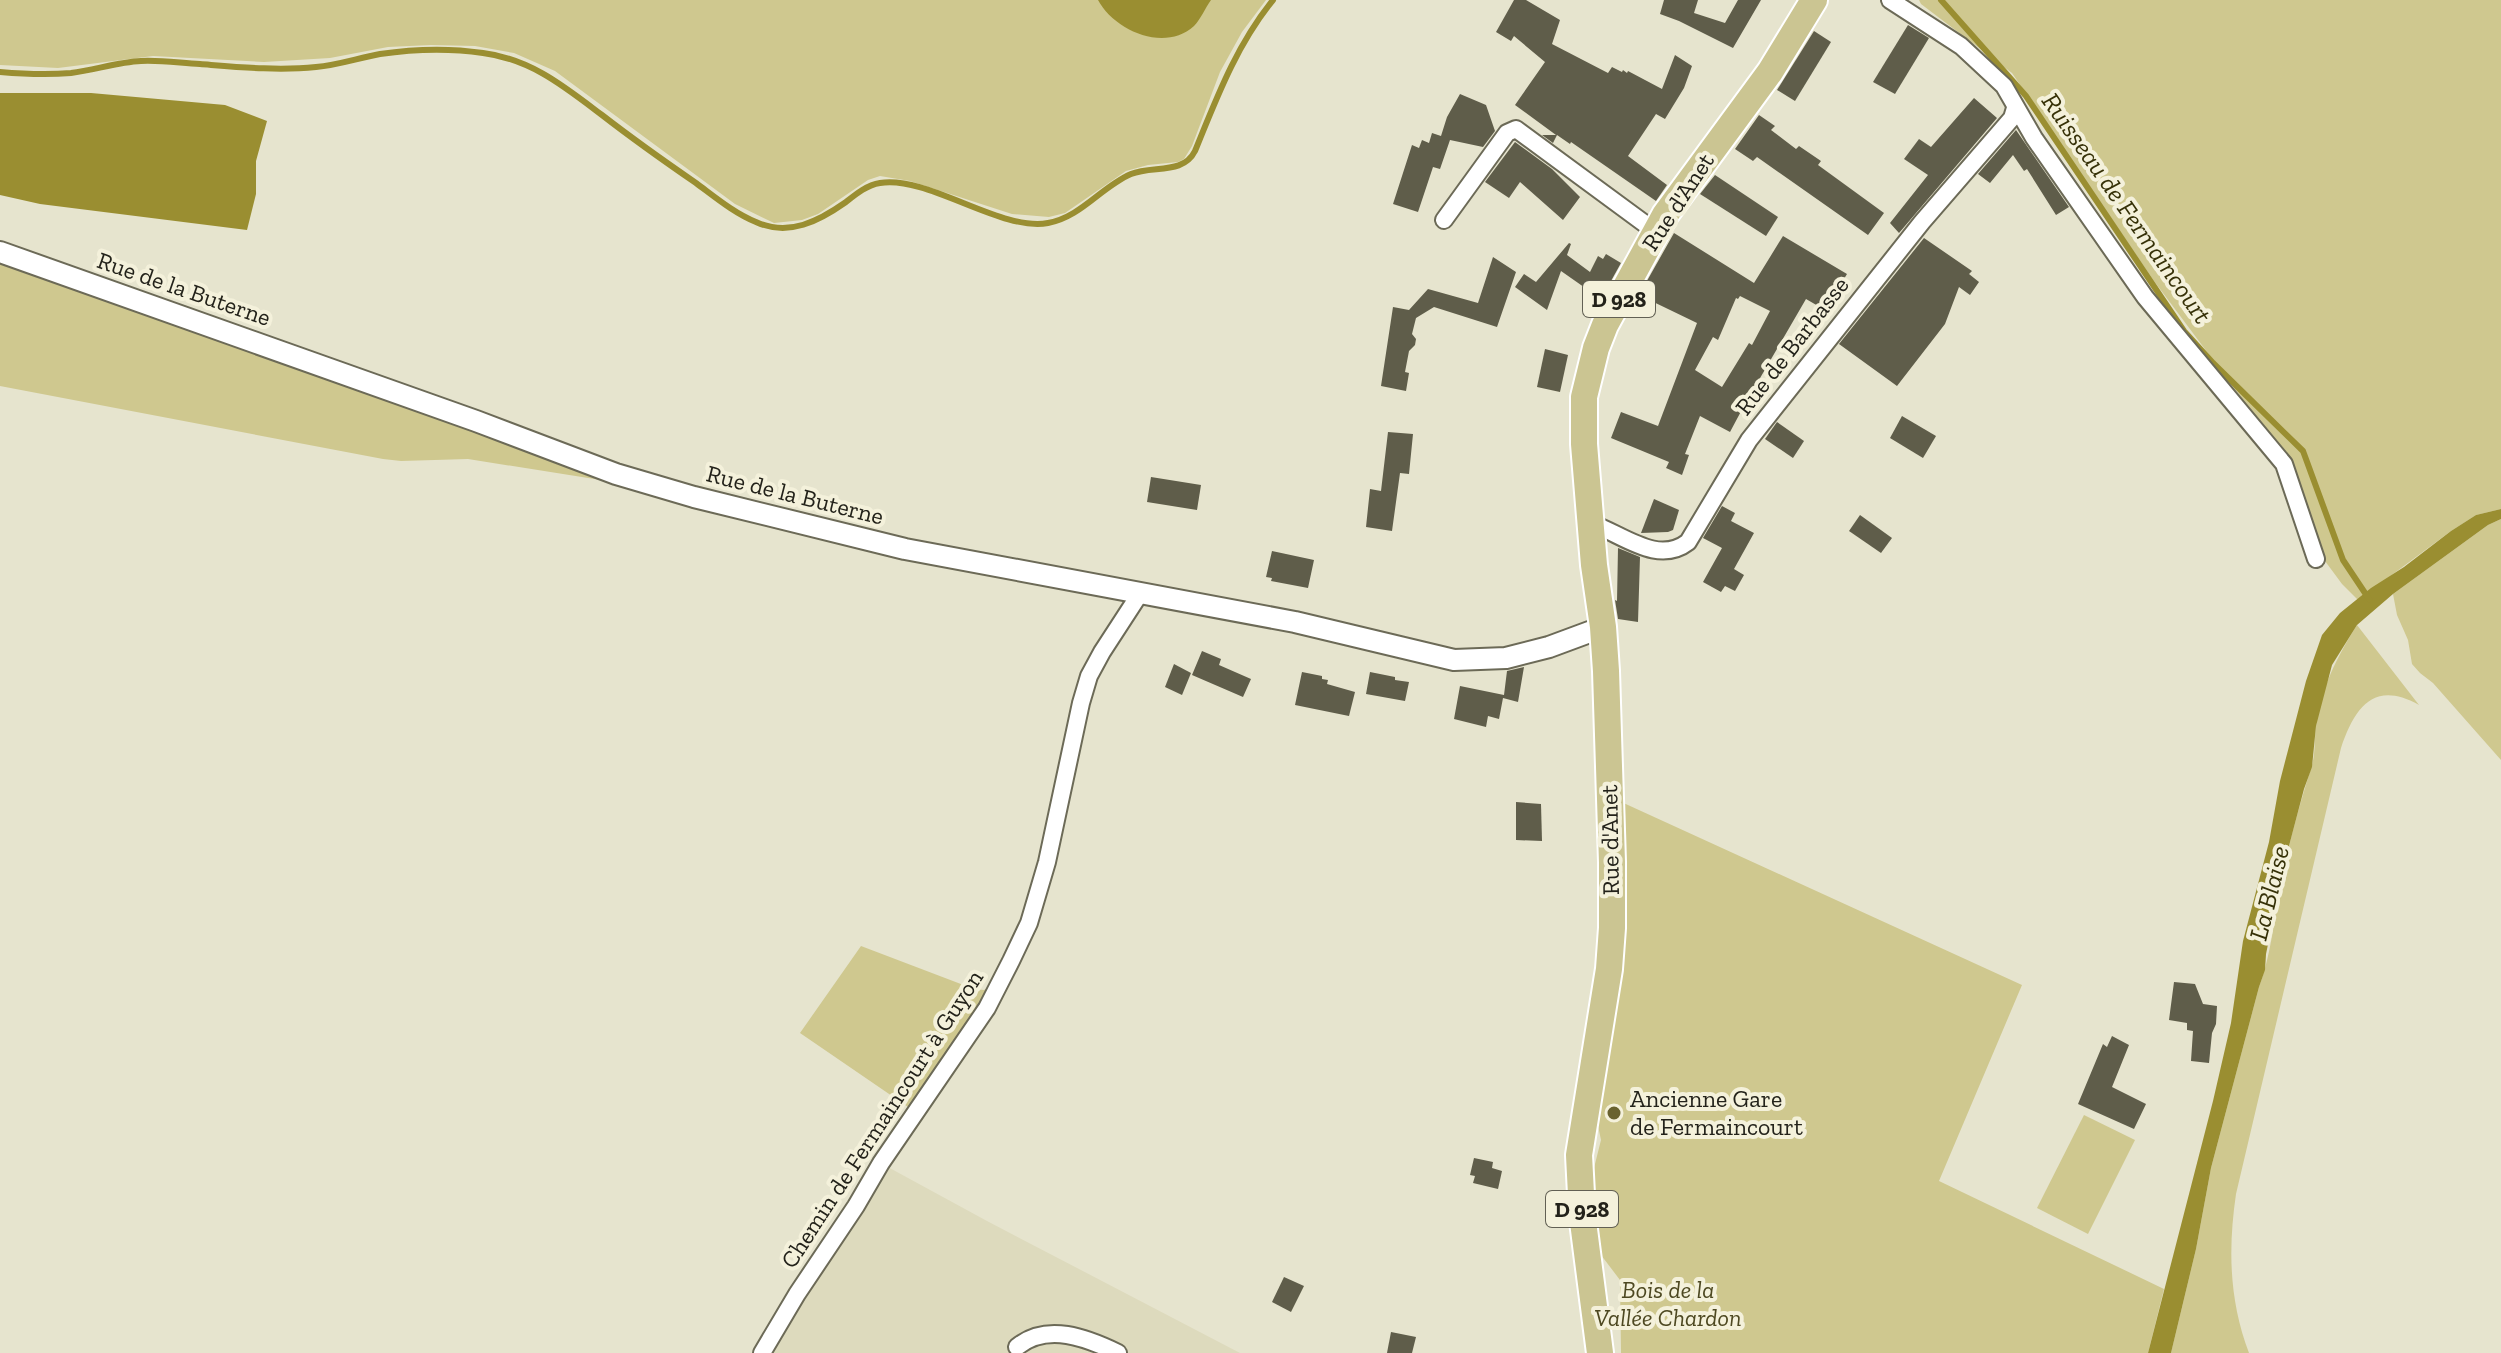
<svg xmlns="http://www.w3.org/2000/svg" width="2501" height="1353" viewBox="0 0 2501 1353" font-family="'Zilla Slab',serif">
<style>
.built{fill:#dddabd}
.green{fill:#cfc88f}
.water{fill:#9a8e31}
.lines{fill:none;stroke-linecap:round;stroke-linejoin:round}
.stream{stroke:#9a8e31;stroke-width:6}
.building{fill:#5f5d4a;fill-rule:evenodd}
.minor-casing{stroke:#6c6a57;stroke-width:20}
.tertiary-casing{stroke:#6c6a57;stroke-width:24}
.primary-casing{stroke:#fff;stroke-width:30}
.minor{stroke:#fff;stroke-width:16}
.tertiary{stroke:#fff;stroke-width:20}
.primary{stroke:#cbc592;stroke-width:26}
.poi-dot{fill:#69622f;stroke:#f4f1db;stroke-width:3}
.labels{text-anchor:middle;stroke-width:8;stroke-linejoin:round;paint-order:stroke}
.shield{fill:#f4f1db;stroke:#626054;stroke-width:2}
.shield-label{font-size:22px;font-weight:bold;fill:#23221a}
.street-label{font-size:24px;fill:#23221a;stroke:#f4f1db}
.poi-label{font-size:24px;fill:#23221a;stroke:#f4f1db;text-anchor:start}
.park-label{font-size:24px;font-style:italic;fill:#4d4821;stroke:#f4f1db}
.water-label{font-size:26px;font-style:italic;fill:#363108;stroke:#f4f1db}
</style>
<rect width="100%" height="100%" fill="#e6e4ce"/>
<polygon class="built" points="886,1166 987,1221 1240,1353 767,1353"/>
<g class="green">
<polygon points="0,0 1266,0 1242,32 1220,72 1192,146 1184,159 1178,162 1148,165 1126,171 1065,213 1049,217 1012,214 910,181 880,176 868,180 818,214 802,220 774,223 735,204 555,71 514,53 475,46 431,45 388,47 330,58 264,62 153,56 58,68 0,65"/>
<polygon points="1919,0 2501,0 2501,509 2476,515 2451,531 2358,600 2342,584 2325,561 2315,543 2303,492 2290,463 2154,281 2012,73 1921,4"/>
<polygon points="0,261 300,367 607,481 468,459 401,461 383,459 0,386"/>
<polygon points="2501,519 2501,760 2433,683 2420,673 2412,664 2408,640 2397,615 2393,594 2488,525"/>
<path d="M2357,625L2419,705C2374,680 2355,707 2341,748L2236,1194C2228,1249 2229,1300 2249,1353H2171L2196,1249L2211,1168L2259,987C2270,959 2275,917 2280,886C2288,846 2299,807 2311,768C2316,754 2314,740 2316,726C2321,688 2337,657 2357,625Z"/>
<polygon points="1617,800 2022,985 1939,1181 2164,1289 2148,1353 1621,1353 1620,1280 1601,1255 1592,1176 1601,1140 1597,1121"/>
<polygon points="861,946 974,989 984,990 993,986 911,1109 800,1033"/>
<polygon points="2084,1115 2135,1140 2088,1234 2037,1208"/>
</g>
<g class="water">
<path d="M1098,0H1211C1205,8 1201,19 1194,26C1164,53 1114,30 1098,0Z"/>
<polygon points="0,93 91,93 225,105 267,121 256,161 256,194 247,230 40,204 0,195"/>
<polygon points="2501,509 2501,519 2488,525 2393,594 2357,625 2332,665 2316,726 2312,767 2304,789 2285,861 2266,954 2265,970 2259,987 2211,1168 2196,1249 2171,1353 2148,1353 2213,1101 2231,1023 2243,941 2269,842 2280,781 2306,681 2322,635 2340,613 2371,588 2404,567 2451,531 2476,515"/>
</g>
<g class="lines">
<g class="stream">
<polyline points="1941,0 2026,96 2184,331 2213,363 2303,451 2343,560 2369,599"/>
<path d="M0,72C23,74 48,75 71,73C95,70 118,62 141,61C161,60 180,63 200,64C238,67 278,71 316,67C338,65 358,58 380,54C414,49 449,48 483,53C531,59 565,87 602,115C633,139 664,161 696,183C715,197 734,213 756,222C789,237 819,221 846,202C856,194 867,185 880,183C928,175 1001,232 1048,223C1081,217 1101,187 1131,174C1153,165 1183,175 1195,151C1217,97 1236,46 1273,0"/>
</g>
</g>
<g class="building">
<polygon points="1514,0 1526,0 1560,20 1552,44 1608,73 1612,67 1622,72 1623,70 1627,73 1628,71 1662,89 1675,55 1692,66 1684,88 1665,119 1656,114 1628,156 1667,185 1656,201 1571,142 1570,144 1557,135 1553,143 1542,135 1556,135 1515,105 1545,62 1514,36 1511,41 1496,32"/>
<polygon points="1664,0 1698,0 1694,13 1725,23 1738,0 1761,0 1733,48 1679,21 1660,14"/>
<polygon points="1908,25 1929,38 1895,94 1873,82"/>
<polygon points="1814,31 1831,42 1795,101 1777,90"/>
<polygon points="1460,94 1486,105 1495,131 1483,147 1450,140 1440,169 1433,167 1418,212 1393,204 1412,145 1419,148 1422,140 1429,143 1432,133 1441,136 1447,117"/>
<polygon points="1974,98 1997,118 1899,233 1890,223 1928,175 1904,159 1919,139 1931,147"/>
<polygon points="1759,115 1775,126 1771,130 1796,149 1799,146 1821,161 1818,165 1884,213 1868,235 1757,157 1753,161 1735,149"/>
<polygon points="2016,130 2069,207 2056,215 2027,169 2024,171 2013,155 1990,183 1978,174"/>
<polygon points="1515,142 1552,169 1580,197 1563,220 1520,182 1509,198 1485,182"/>
<polygon points="1715,175 1778,217 1766,236 1700,194"/>
<path d="M1674,233L1754,283L1783,236L1847,274L1825,310L1806,299L1756,385L1758,387L1749,404L1746,402L1730,432L1700,416L1685,454L1689,455L1682,475L1666,468L1669,462L1611,438L1621,412L1658,426L1697,323L1639,295ZM1740,296L1770,311L1752,345L1749,343L1722,387L1695,370L1713,337L1718,340L1736,298L1738,299Z"/>
<polygon points="1924,238 1972,271 1969,274 1979,282 1970,295 1959,287 1945,324 1897,386 1839,344"/>
<polygon points="1569,243 1571,244 1567,255 1590,272 1598,256 1603,259 1606,254 1621,263 1601,299 1561,271 1547,310 1515,287 1524,274 1536,282"/>
<polygon points="1493,257 1516,272 1497,327 1434,307 1416,318 1412,334 1416,339 1415,345 1409,351 1405,372 1409,373 1406,391 1381,386 1393,307 1409,310 1428,289 1478,303"/>
<polygon points="1545,349 1568,355 1560,392 1537,387"/>
<polygon points="1902,416 1936,436 1923,458 1890,438"/>
<polygon points="1777,422 1804,441 1793,458 1765,439"/>
<polygon points="1388,432 1413,434 1409,474 1400,473 1392,531 1366,527 1370,489 1381,491"/>
<polygon points="1151,477 1201,485 1197,510 1147,502"/>
<polygon points="1654,499 1679,510 1673,530 1668,532 1641,533"/>
<polygon points="1722,506 1735,513 1731,521 1754,533 1734,569 1744,575 1735,591 1725,586 1721,592 1703,582 1722,548 1703,538"/>
<polygon points="1860,515 1892,538 1881,553 1849,531"/>
<polygon points="1618,548 1640,557 1638,622 1618,619 1615,600 1617,601"/>
<polygon points="1272,551 1314,560 1308,588 1271,581 1272,578 1266,577"/>
<polygon points="1202,651 1221,659 1219,665 1251,679 1243,697 1192,675"/>
<polygon points="1174,664 1191,673 1182,695 1165,687"/>
<polygon points="1524,667 1518,702 1503,698 1499,719 1488,716 1486,727 1454,719 1460,686 1504,695 1507,671"/>
<polygon points="1302,672 1322,676 1322,679 1328,680 1327,684 1355,692 1349,716 1295,705"/>
<polygon points="1370,672 1395,677 1395,680 1409,682 1405,701 1366,694"/>
<polygon points="1516,802 1541,804 1542,841 1516,840"/>
<polygon points="2174,982 2195,984 2203,1004 2217,1006 2216,1024 2212,1033 2209,1063 2191,1061 2193,1031 2187,1030 2187,1023 2169,1020"/>
<polygon points="2112,1036 2129,1045 2112,1087 2146,1104 2134,1129 2078,1104 2103,1044 2107,1047"/>
<polygon points="1474,1158 1493,1162 1492,1168 1502,1171 1498,1189 1473,1183 1475,1176 1470,1175"/>
<polygon points="1284,1277 1304,1286 1291,1312 1272,1302"/>
<polygon points="1391,1332 1416,1337 1412,1353 1387,1353"/>
</g>
<g class="lines">
<defs>
<g id="minor">
<polyline points="1890,0 1961,46 2004,86 2034,138 2145,297 2284,464 2316,559"/>
<polyline points="1444,220 1507,133 1516,129 1656,232"/>
<path d="M1590,523C1621,533 1657,566 1688,542L1749,440L1922,222L2012,118L2015,108"/>
<path d="M1017,1347C1047,1322 1087,1338 1118,1353"/>
<polyline points="762,1353 797,1294 856,1206 881,1163 987,1008 1011,961 1029,923 1047,862 1081,703 1089,676 1102,652 1141,592"/>
</g>
<polyline id="tertiary" points="0,252 476,421 616,474 694,497 905,549 1295,622 1454,660 1506,658 1549,647 1603,627"/>
<polyline id="primary" points="1600,1353 1582,1214 1579,1155 1609,969 1612,928 1612,862 1606,671 1603,627 1594,565 1584,444 1584,397 1596,348 1605,325 1665,215 1770,72 1814,0"/>
</defs>
<use href="#minor" class="minor-casing"/>
<use href="#tertiary" class="tertiary-casing"/>
<use href="#primary" class="primary-casing"/>
<use href="#minor" class="minor"/>
<use href="#tertiary" class="tertiary"/>
<use href="#primary" class="primary"/>
</g>
<circle class="poi-dot" cx="1614" cy="1113" r="8"/>
<g class="labels">
<g class="shield">
<rect x="1583" y="281" width="72" height="36" rx="6"/>
<rect x="1546" y="1191" width="72" height="36" rx="6"/>
</g>
<g class="shield-label">
<text x="1619" y="307">D 928</text>
<text x="1582" y="1217">D 928</text>
</g>
<g class="street-label">
<text transform="translate(1678 202) rotate(-57)" y="8">Rue d'Anet</text>
<text transform="translate(184 289) rotate(19)" y="8">Rue de la Buterne</text>
<text transform="translate(1792 346) rotate(-52)" y="8">Rue de Barbasse</text>
<text transform="translate(795 495) rotate(14)" y="8">Rue de la Buterne</text>
<text transform="translate(1610 840) rotate(-91)" y="8">Rue d'Anet</text>
<text transform="translate(882 1119) rotate(-57)" y="8">Chemin de Fermaincourt à Guyon</text>
</g>
<g class="poi-label">
<text x="1630" y="1107">Ancienne Gare<tspan x="1630" dy="28">de Fermaincourt</tspan></text>
</g>
<g class="park-label">
<text x="1668" y="1298">Bois de la<tspan x="1668" dy="28">Vallée Chardon</tspan></text>
</g>
<g class="water-label">
<text transform="translate(2127 208) rotate(55)" y="9">Ruisseau de Fermaincourt</text>
<text transform="translate(2269 893) rotate(-76)" y="9">La Blaise</text>
</g>
</g>
</svg>
